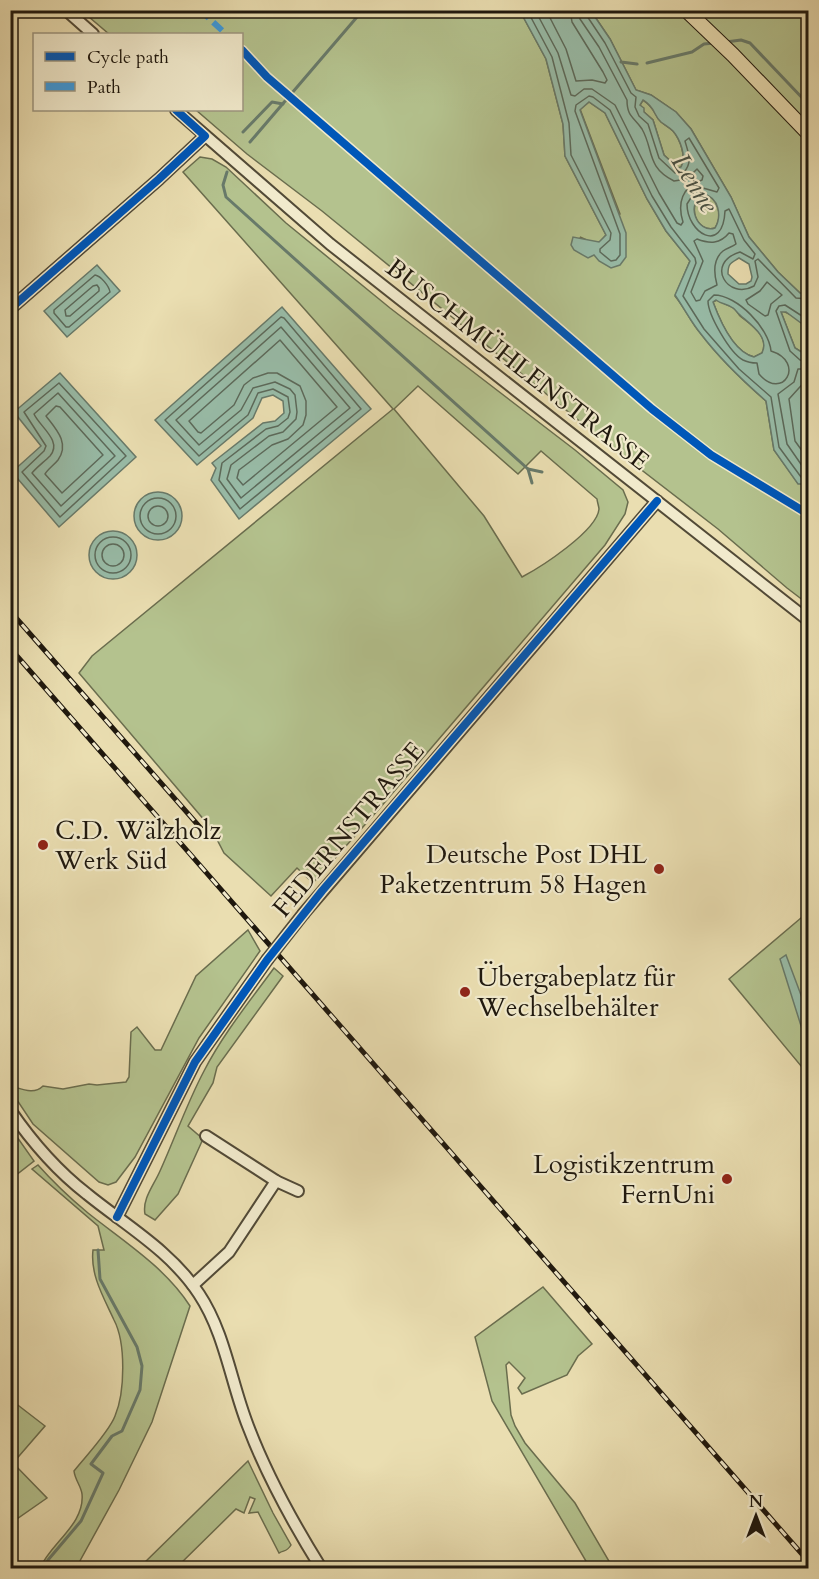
<svg xmlns="http://www.w3.org/2000/svg" width="819" height="1579" viewBox="0 0 819 1579" font-family="Cardo,serif">
<style>
.green{fill:#b4c28e;stroke:#6a6d4e;stroke-width:1.5;fill-rule:evenodd}
.water{fill:#98bca8;stroke:#687a6a;stroke-width:1.5;fill-rule:evenodd}
.lines{fill:none;stroke-linecap:round;stroke-linejoin:round}
.shore{stroke:#5c6a5b;stroke-width:1.5}
.stream{stroke:#687a6a;stroke-width:3}
.minor-casing{stroke:#524a37;stroke-width:14}
.major-casing{stroke:#1f180e;stroke-width:16}
.minor{stroke:#f1eacc;stroke-width:10}
.major{stroke:#eadeb1;stroke-width:14}
.rail-casing{stroke:#1f180e;stroke-width:5}
.rail{stroke:#f1eacc;stroke-width:3;stroke-dasharray:9;stroke-linecap:butt}
.minor-bridge-casing{stroke:#524a37;stroke-width:14;stroke-linecap:butt}
.minor-bridge{stroke:#f1eacc;stroke-width:10}
.quiet{stroke:#3c9ade;stroke-width:6;stroke-dasharray:12 6;stroke-linecap:butt}
.cycleway-casing{stroke:#f1eacc;stroke-width:11}
.cycleway{stroke:#0057b8;stroke-width:8}
.poi-dot{fill:#8f2418;stroke:#f1eacc;stroke-width:2}
.labels{text-anchor:middle;stroke-width:4.5;stroke-linejoin:round;paint-order:stroke}
.street-label{font-size:26px;fill:#1f180e;stroke:#f1eacc}
.poi-label{font-size:26px;fill:#1f180e;stroke:#f1eacc;text-anchor:start}
.water-label{font-size:27px;font-style:italic;fill:#495144;stroke:#f1eacc}
</style>
<rect width="100%" height="100%" fill="#eadeb1"/>
<filter id="stains"><feTurbulence type="fractalNoise" baseFrequency=".00333" numOctaves="4"/><feColorMatrix values="0 0 0 0 .2 0 0 0 0 .09 0 0 0 0 .02 0 0 0 .5 -.17"/></filter>
<radialGradient id="worn" r=".72"><stop offset=".6" stop-color="#630" stop-opacity="0"/><stop offset="1" stop-color="#630" stop-opacity=".3"/></radialGradient>
<g class="green">
<path d="M82,11H520L546,59L563,124L565,156L606,235L600,242H591L580,237L594,255L620,214L580,109L589,102L605,113L647,199L666,231L690,261L675,296C685,308 691,323 701,334C720,359 742,380 766,401L774,450L798,483L808,484V604L787,588L718,529L604,441L322,211L247,154L196,110H242V34H109Z"/>
<polygon points="591,11 808,11 808,294 800,293 778,272 749,237 731,197 691,129 676,112 651,95 636,90 610,39"/>
<path d="M643,100C657,109 654,116 661,122C665,125 669,127 673,131C680,139 687,158 681,167L678,168L664,155L653,120L644,112L640,105Z"/>
<path d="M200,157L212,159L226,167L286,223L390,308L575,450L623,490L628,502L625,514L605,545L379,809L313,883L297,868L271,896L224,853L211,828L79,673L92,656L393,409L183,172ZM418,386L518,474L541,451L597,499C597,501 599,507 599,509C597,531 541,567 522,577L484,516L394,409Z"/>
<path d="M704,194C719,198 723,216 715,228C697,234 685,204 704,194Z"/>
<path d="M717,300C722,303 729,305 734,308C737,310 738,314 740,316C751,324 770,337 762,353L754,357C733,352 720,321 713,302Z"/>
<polygon points="783,311 808,323 808,356 795,348 781,312"/>
<polygon points="808,912 808,1070 806,1072 729,979"/>
<path d="M248,930L260,951L199,1038L135,1157L116,1182L108,1185L99,1182L33,1124L11,1091V1086C22,1089 34,1095 43,1086L63,1089L89,1084L97,1085L126,1082L129,1077L131,1032L137,1027L155,1050H161L196,976Z"/>
<path d="M274,968L283,976L217,1067L213,1083L188,1126L203,1139L178,1194L155,1220L145,1214C142,1199 154,1185 160,1171C175,1138 187,1103 204,1071C223,1034 250,1001 274,968Z"/>
<polygon points="10,1127 34,1161 11,1179 10,1179"/>
<path d="M38,1165C53,1182 70,1198 88,1213C123,1241 165,1267 190,1306L152,1422L119,1490L76,1568H40C51,1543 85,1524 82,1494C81,1486 75,1480 74,1471C85,1457 109,1432 115,1416C125,1392 126,1343 114,1320C104,1298 90,1275 93,1250H104L98,1226L32,1169Z"/>
<polygon points="543,1287 592,1344 578,1356 567,1375 522,1394 518,1388 525,1378 509,1362 506,1365 511,1415 515,1426 525,1443 575,1503 613,1568 590,1568 492,1401 475,1337"/>
<polygon points="10,1399 45,1426 13,1463 47,1498 11,1523"/>
<path d="M248,1461L273,1513L291,1545C287,1552 284,1550 279,1553L258,1512L249,1513L255,1499L250,1497L244,1513L236,1509L176,1568H139Z"/>
</g>
<g class="water">
<path d="M520,11H591L610,39L636,90L651,95L676,112L691,129L731,197L749,237L778,272L800,293L808,294V323H801L786,312H781L795,348L808,356V484H798L774,450L766,401C742,380 720,359 701,334C691,322 684,308 675,295L690,261L666,231L647,199L605,113L589,102L580,110L626,233V257L620,265L611,268L599,261L594,255L588,258L574,250L571,245L573,237L599,242L606,235L565,156L563,124L546,59ZM643,100C656,108 653,115 661,122C665,125 669,127 673,131C680,139 687,157 681,167L678,168L664,155L653,120L644,112V108L640,105ZM704,194C719,198 722,216 715,228C698,234 684,204 704,194ZM739,258L749,264L752,277L751,281L746,284H739L728,274C728,263 731,263 739,258ZM716,300C721,304 728,304 733,308C735,309 738,314 740,315C750,324 770,337 762,353L754,357C733,352 720,321 713,302Z"/>
<polygon points="97,265 120,291 67,337 44,311"/>
<polygon points="282,307 371,409 239,519 211,480 216,468 212,463 263,423 275,421 284,413 283,401 273,395 262,398 253,418 197,465 155,420"/>
<polygon points="60,373 136,457 59,527 12,472 41,446 14,412"/>
<circle cx="158" cy="516" r="24"/>
<circle cx="113" cy="555" r="24"/>
<polygon points="786,955 804,1003 808,1003 808,1038 802,1029 780,959"/>
</g>
<g class="lines">
<g class="shore">
<polyline points="527,10 552,57 569,123 571,155 611,233 610,240 600,249 600,252 611,261 616,260 620,255 620,234 575,111 576,105 589,96 593,97 610,110 652,196 671,227 695,258 696,263 683,296 704,329 739,369 771,397 779,447 801,477 808,478"/>
<path d="M535,10L558,53L571,95L575,96L584,89H592L615,105L659,193L677,223L681,225L683,222C677,203 682,187 702,180L703,176L697,169L687,179L674,181C646,167 654,150 642,129C634,117 627,117 627,100L599,47L580,19L579,10"/>
<polyline points="546,10 566,49 576,81 592,80 605,83 607,80 603,72 572,22 570,10"/>
<path d="M586,10L587,16L605,43L631,93L636,97L635,107L639,116L648,124L659,158L675,173L684,172C693,162 688,152 685,141L689,138L719,188L717,192L703,188L694,193L687,204C687,233 723,255 725,211L729,209L744,240L755,254L753,259L740,252C704,263 728,301 754,286L758,277L755,261L758,259L796,298L808,299"/>
<path d="M729,233L733,234L736,244C732,247 727,248 723,251C712,260 714,274 717,285L705,291L700,300L696,301L691,292L703,261L694,241L697,239C710,244 720,244 729,233Z"/>
<path d="M95,275C101,276 109,286 110,292L69,327H66L54,313V310Z"/>
<polygon points="767,282 782,295 771,304 768,315 765,316 748,304 746,300 760,291"/>
<polygon points="97,285 99,288 99,291 70,316 66,316 65,310 93,286"/>
<path d="M714,295C737,295 769,328 771,351C806,362 783,402 759,374L757,363C752,363 747,362 743,360C730,353 708,315 708,301Z"/>
<polygon points="281,317 284,318 361,409 240,509 219,480 222,463 266,429 278,426 288,418 290,412 288,397 273,389 258,393 248,415 199,456 165,420"/>
<polyline points="808,317 802,316 785,305 779,306 776,311 790,351 800,360 808,362"/>
<polygon points="281,327 350,408 241,498 227,479 231,465 269,436 283,432 296,419 297,412 295,395 290,389 275,382 253,388 241,410 199,445 176,420"/>
<polygon points="280,340 337,407 243,485 237,478 239,470 272,445 288,439 303,425 306,415 306,401 300,386 277,373 268,373 253,378 244,385 234,405 201,433 198,432 189,421"/>
<polyline points="808,369 798,369 794,382 778,394 787,444 805,470 808,471"/>
<polyline points="808,378 789,399 795,441 808,459"/>
<polygon points="59,383 126,456 60,517 22,472 44,451 46,446 24,412"/>
<path d="M58,393L115,456L61,506L32,473C37,467 44,462 50,456C63,441 39,426 34,414Z"/>
<path d="M56,406L60,407L103,455L62,493L45,474C48,469 54,465 58,460C70,443 56,429 46,416Z"/>
<circle cx="158" cy="516" r="18"/>
<circle cx="158" cy="516" r="10"/>
<circle cx="113" cy="555" r="18"/>
<circle cx="113" cy="555" r="11"/>
</g>
<g class="stream">
<polyline points="726,42 741,40 750,43 808,104"/>
<polyline points="621,62 637,64"/>
<polyline points="647,63 692,52 704,44 714,43"/>
<polyline points="243,132 272,102 283,104"/>
<polyline points="250,142 363,10"/>
<polyline points="227,172 223,185 226,197 528,469 542,472"/>
<polyline points="528,469 532,483"/>
<polyline points="45,1568 48,1560 81,1521 103,1473 91,1464 112,1436 122,1431 140,1390 142,1366 137,1347 100,1279 98,1250"/>
</g>
<defs>
<g id="minor">
<polyline points="66,10 93,34"/>
<polyline points="176,110 330,244 808,620"/>
<polyline points="10,309 159,179 205,136"/>
<polyline points="304,913 657,501"/>
<path d="M10,1110C32,1142 56,1170 87,1194C125,1225 171,1251 199,1294C225,1333 231,1383 248,1426C267,1476 293,1523 321,1568"/>
<polyline points="276,1181 298,1191"/>
<polyline points="117,1217 195,1062 267,960"/>
<polyline points="193,1285 229,1252 276,1181 206,1136"/>
</g>
<polyline id="major" points="686,10 733,55 808,133"/>
</defs>
<use href="#minor" class="minor-casing"/>
<use href="#major" class="major-casing"/>
<use href="#minor" class="minor"/>
<use href="#major" class="major"/>
<defs>
<g id="rail">
<polyline points="10,611 205,833"/>
<polyline points="10,648 808,1561"/>
</g>
</defs>
<use href="#rail" class="rail-casing"/>
<use href="#rail" class="rail"/>
<defs>
<polyline id="minor-bridge" points="267,960 304,913"/>
</defs>
<use href="#minor-bridge" class="minor-bridge-casing"/>
<use href="#minor-bridge" class="minor-bridge"/>
<polyline class="quiet" points="200,10 226,34"/>
<defs>
<g id="cycleway">
<polyline points="242,50 267,77 652,409 711,455 808,514"/>
<polyline points="10,309 159,179 205,136 176,110"/>
<polyline points="117,1217 195,1062 267,960 322,891 657,501"/>
</g>
</defs>
<use href="#cycleway" class="cycleway-casing"/>
<use href="#cycleway" class="cycleway"/>
</g>
<g class="poi-dot">
<circle cx="43" cy="845" r="6"/>
<circle cx="659" cy="869" r="6"/>
<circle cx="465" cy="992" r="6"/>
<circle cx="727" cy="1179" r="6"/>
</g>
<g class="labels">
<g class="street-label">
<text transform="translate(518 364) rotate(38)" y="9">BUSCHMÜHLENSTRASSE</text>
<text transform="translate(348 829) rotate(-50)" y="9">FEDERNSTRASSE</text>
</g>
<g class="poi-label">
<text x="55" y="839">C.D. Wälzholz<tspan x="55" dy="30">Werk Süd</tspan></text>
<text x="647" y="863" text-anchor="end">Deutsche Post DHL<tspan x="647" dy="30">Paketzentrum 58 Hagen</tspan></text>
<text x="477" y="986">Übergabeplatz für<tspan x="477" dy="30">Wechselbehälter</tspan></text>
<text x="715" y="1173" text-anchor="end">Logistikzentrum<tspan x="715" dy="30">FernUni</tspan></text>
</g>
<g class="water-label">
<text transform="translate(695 183) rotate(58)" y="9">Lenne</text>
</g>
</g>
<rect width="819" height="1579" fill="none" stroke="#eadeb1" stroke-width="36"/>
<rect x="12" y="12" width="795" height="1555" fill="none" stroke="#1f180e" stroke-width="3"/>
<rect x="18" y="18" width="783" height="1543" fill="none" stroke="#1f180e" stroke-width="1.5"/>
<rect x="33" y="33" width="210" height="78" fill="#f1eacc" stroke="#9d9680" stroke-width="1.5"/>
<rect x="45" y="52" width="30" height="9" fill="#0057b8" stroke="#9d9680" stroke-width="1.5"/>
<text x="87" y="63" font-size="18" fill="#1f180e">Cycle path</text>
<rect x="45" y="82" width="30" height="9" fill="#3c9ade" stroke="#9d9680" stroke-width="1.5"/>
<text x="87" y="93" font-size="18" fill="#1f180e">Path</text>
<g transform="translate(756 1516)" stroke="#f1eacc" stroke-width="4.5" paint-order="stroke">
<path d="M0-4.5L10 22L0 15L-10 22Z" fill="#1f180e"/>
<text y="-9" font-size="16" font-weight="bold" text-anchor="middle" fill="#1f180e">N</text>
</g>
<rect width="100%" height="100%" filter="url(#stains)"/>
<rect width="100%" height="100%" fill="url(#worn)"/>
</svg>
